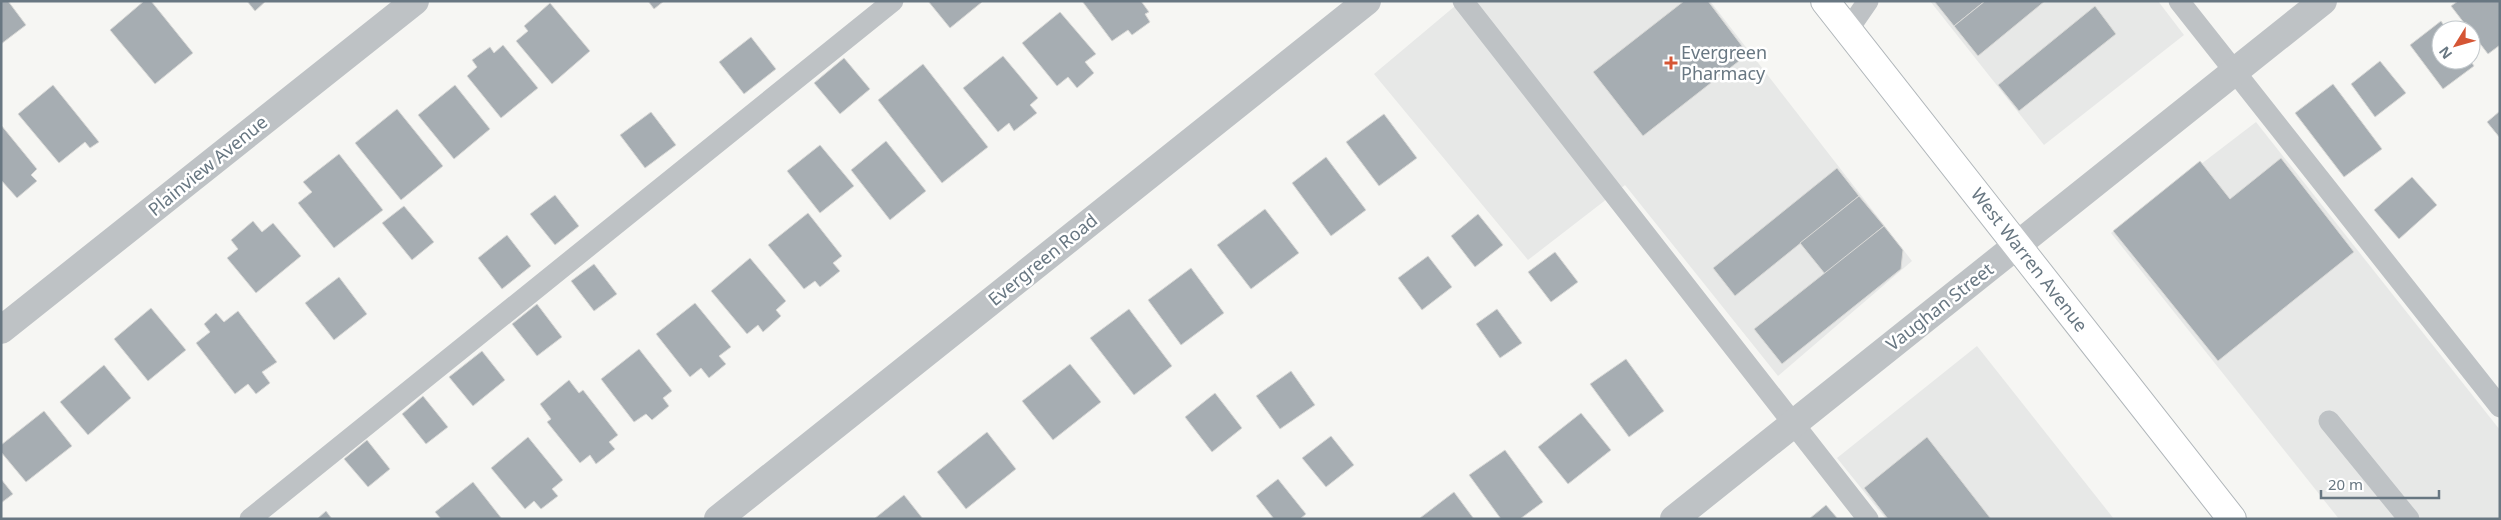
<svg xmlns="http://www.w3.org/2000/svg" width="2501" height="520" viewBox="0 0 2501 520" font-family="'Noto Sans',sans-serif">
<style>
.built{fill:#e7e8e7}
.building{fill:#a6adb2;stroke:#d8d8d6}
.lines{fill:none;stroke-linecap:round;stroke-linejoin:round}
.secondary-casing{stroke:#b0b6ba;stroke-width:30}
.service{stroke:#bec2c5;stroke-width:21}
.minor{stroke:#bec2c5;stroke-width:28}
.tertiary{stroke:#bec2c5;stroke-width:28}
.secondary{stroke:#fff;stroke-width:28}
.poi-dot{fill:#d55635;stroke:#fff;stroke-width:2}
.labels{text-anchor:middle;stroke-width:5;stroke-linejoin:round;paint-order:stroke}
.poi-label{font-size:18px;fill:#687782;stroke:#fff;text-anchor:start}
.street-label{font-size:18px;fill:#687782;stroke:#fff}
</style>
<rect width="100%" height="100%" fill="#f6f6f3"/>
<g class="built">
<polygon points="1461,1 1710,1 1912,261 1778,376 1625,185 1528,260 1374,74"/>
<polygon points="1930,1 2158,1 2184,35 2044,145"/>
<polygon points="2256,122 2500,430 2500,519 2339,519 2111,233"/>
<polygon points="1977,346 2114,519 1886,519 1837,458"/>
</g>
<g class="building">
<polygon points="1,1 8,1 26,25 1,44"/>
<polygon points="144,1 151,1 193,53 155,84 110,30"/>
<polygon points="247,1 266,1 255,11"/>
<polygon points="648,1 664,1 654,9"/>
<polygon points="928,1 982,1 982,2 950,28"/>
<polygon points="1082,1 1141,1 1149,12 1145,14 1150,22 1132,35 1128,30 1112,41"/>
<polygon points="1684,1 1708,1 1748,54 1643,136 1593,72"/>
<polygon points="1934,1 1985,1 1954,26"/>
<polygon points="1985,1 2045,1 1978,56 1954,26"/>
<polygon points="2458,1 2500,1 2500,45 2488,54 2451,6"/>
<polygon points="550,3 590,51 552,84 516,41 528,31 524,26"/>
<polygon points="2095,6 2116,34 2019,111 1998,85"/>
<polygon points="1060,12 1096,54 1085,62 1094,73 1077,88 1068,77 1057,86 1022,43"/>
<polygon points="2441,21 2447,30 2441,30 2441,60 2470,60 2474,66 2443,89 2410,45"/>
<polygon points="751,37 776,69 744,94 719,62"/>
<polygon points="503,45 538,88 501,118 467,76 477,67 472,60 490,47 494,53"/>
<polygon points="1003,56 1038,98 1030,105 1037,113 1014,131 1009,123 998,132 963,88"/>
<polygon points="844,58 870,89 840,114 814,83"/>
<polygon points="2380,61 2406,93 2375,117 2351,84"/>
<polygon points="923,64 988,147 942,183 878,100"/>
<polygon points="2333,84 2382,149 2344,177 2295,113"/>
<polygon points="53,85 99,142 90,148 85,142 59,163 18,114"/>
<polygon points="455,85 490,129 454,159 418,115"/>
<polygon points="397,109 443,166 401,200 355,143"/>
<polygon points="2500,111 2500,138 2487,122"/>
<polygon points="651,112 676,145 645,168 620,135"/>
<polygon points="1384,114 1417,158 1379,186 1346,142"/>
<polygon points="1,125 37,169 31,175 37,181 17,198 1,180"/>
<polygon points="886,141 926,191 890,220 851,170"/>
<polygon points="820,145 854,186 820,213 787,171"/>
<polygon points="339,154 383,210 334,248 298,203 312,192 303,182"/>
<polygon points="1326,157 1366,210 1331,236 1292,183"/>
<polygon points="2281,158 2354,252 2218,361 2113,231 2200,161 2230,199"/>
<polygon points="1837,168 1859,196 1735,296 1713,268"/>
<polygon points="2412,177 2437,205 2399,239 2374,210"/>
<polygon points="555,195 579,226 555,245 530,214"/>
<polygon points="1859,196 1884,226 1825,274 1800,243"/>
<polygon points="404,206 434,242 412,260 382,223"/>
<polygon points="1265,209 1299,253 1251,289 1217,245"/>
<polygon points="808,213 842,256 833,263 840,271 820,287 815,281 804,289 768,245"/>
<polygon points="1478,214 1503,245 1475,267 1451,236"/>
<polygon points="253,221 262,232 273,223 301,256 256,293 227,258 238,249 231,240"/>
<polygon points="1884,226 1903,250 1901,269 1782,364 1754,329"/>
<polygon points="507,235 531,266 502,289 478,258"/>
<polygon points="1555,252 1578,282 1551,302 1528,272"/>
<polygon points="1428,256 1452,287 1422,310 1398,278"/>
<polygon points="750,258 786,301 776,310 781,316 763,332 758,325 747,334 711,291"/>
<polygon points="594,264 617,294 594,311 571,281"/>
<polygon points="1191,268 1224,313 1181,345 1148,300"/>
<polygon points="339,277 367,314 334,340 305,303"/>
<polygon points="695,303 731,347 719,356 726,364 709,378 701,368 690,377 656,334"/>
<polygon points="537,304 562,337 537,356 512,324"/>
<polygon points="151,308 186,350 148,381 114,339"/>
<polygon points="1129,309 1172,366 1134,395 1090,338"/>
<polygon points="1497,309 1522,343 1500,358 1476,324"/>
<polygon points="238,311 277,362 262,372 270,383 256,394 248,384 235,394 196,343 210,332 204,324 216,313 224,322"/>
<polygon points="639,349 672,391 663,398 669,406 652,420 646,414 634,422 601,379"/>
<polygon points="482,351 505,380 473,406 449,377"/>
<polygon points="1626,359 1664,411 1629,437 1590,384"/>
<polygon points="1070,364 1101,402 1053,440 1022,401"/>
<polygon points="104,365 131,398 88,435 60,402"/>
<polygon points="1291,371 1315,405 1280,429 1256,396"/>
<polygon points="569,380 579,393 583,390 618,435 609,442 615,449 596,464 590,455 580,463 547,422 551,419 540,404"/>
<polygon points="1215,393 1242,428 1212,452 1185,417"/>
<polygon points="423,396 448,427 426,444 402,414"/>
<polygon points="44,411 72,446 26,482 1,452 1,445"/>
<polygon points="1581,413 1611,450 1568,484 1538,447"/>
<polygon points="987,432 1016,469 966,509 937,472"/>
<polygon points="1331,436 1354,465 1326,487 1302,458"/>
<polygon points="528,437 563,480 552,489 558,496 541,509 534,501 525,509 491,468"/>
<polygon points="1927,437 1991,519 1888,519 1864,488"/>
<polygon points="367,440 390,469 368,487 344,459"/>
<polygon points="1505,450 1543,502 1520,519 1501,519 1469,475"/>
<polygon points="1,479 13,494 1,503"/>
<polygon points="1278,479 1306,514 1300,519 1274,519 1256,496"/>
<polygon points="473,482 502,519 441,519 435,512"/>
<polygon points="1454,492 1474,519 1420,519 1420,518"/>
<polygon points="904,495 923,519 874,519"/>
<polygon points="1826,505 1838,519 1809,519"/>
<polygon points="326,511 332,519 317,519"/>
</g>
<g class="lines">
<defs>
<polyline id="secondary" points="1825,1 2232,519"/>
</defs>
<use href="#secondary" class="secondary-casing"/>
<g class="service">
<polyline points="1463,1 1868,519"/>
<polyline points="2179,1 2500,407"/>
<polyline points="1848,30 1868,1"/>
<polyline points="2329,421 2409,519"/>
<polyline points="250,519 893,1"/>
</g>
<g class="minor">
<polyline points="1,330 415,1"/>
<polyline points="1674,519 2323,1"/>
</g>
<polyline class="tertiary" points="718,519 1367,1"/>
<use href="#secondary" class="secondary"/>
</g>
<path class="poi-dot" d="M1668.5 55.5h5v5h5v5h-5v5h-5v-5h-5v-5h5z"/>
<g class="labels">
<g class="poi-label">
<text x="1681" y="59">Evergreen<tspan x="1681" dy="21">Pharmacy</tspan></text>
</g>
<g class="street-label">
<text transform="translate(208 166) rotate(-39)" y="6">Plainview Avenue</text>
<text transform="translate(1043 260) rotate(-39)" y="6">Evergreen Road</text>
<text transform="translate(2029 260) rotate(52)" y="6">West Warren Avenue</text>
<text transform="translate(1940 307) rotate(-38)" y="6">Vaughan Street</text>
</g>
</g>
<rect width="2501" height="520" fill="none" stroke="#687782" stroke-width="5"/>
<g transform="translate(2456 45) rotate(233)"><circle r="24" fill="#ffffff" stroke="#c3c9cd"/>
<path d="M0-4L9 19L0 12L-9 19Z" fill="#d55635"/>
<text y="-8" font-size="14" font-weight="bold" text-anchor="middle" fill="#687782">N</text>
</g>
<path d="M2321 490v8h118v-8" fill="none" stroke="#687782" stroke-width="2.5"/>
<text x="2328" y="490" font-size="15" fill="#687782" stroke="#ffffff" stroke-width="4" paint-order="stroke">20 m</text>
</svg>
